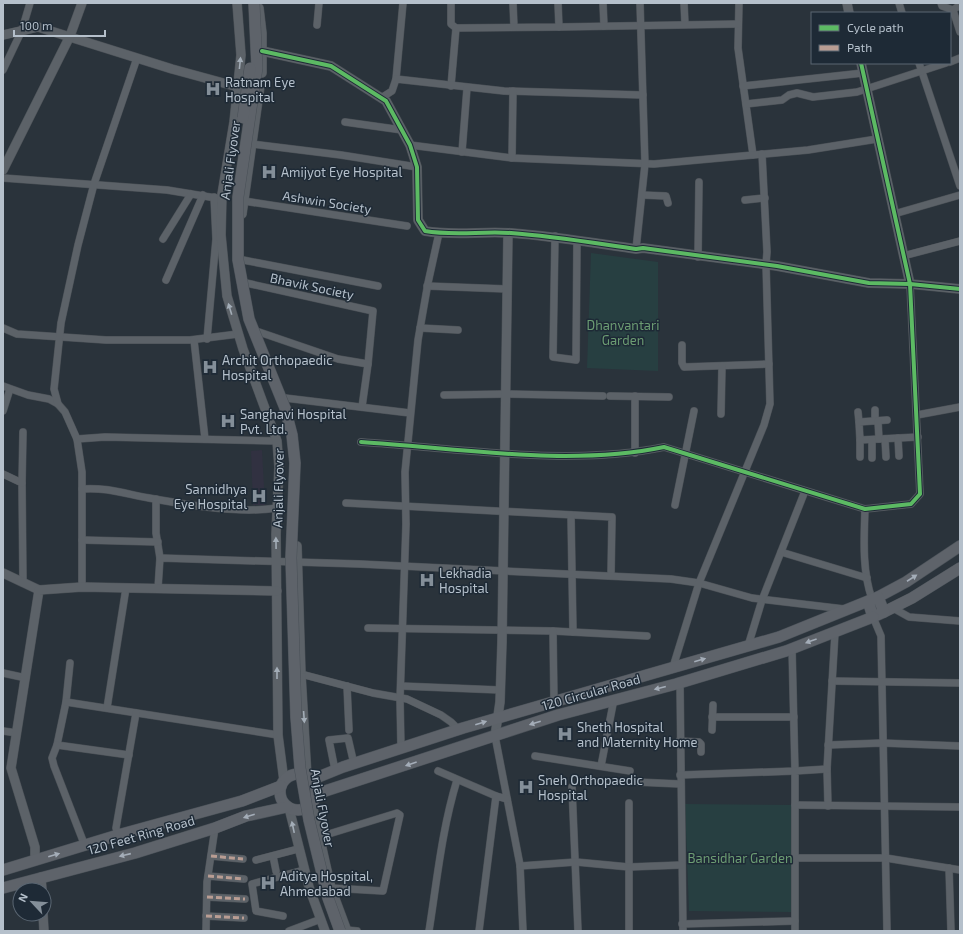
<svg xmlns="http://www.w3.org/2000/svg" width="963" height="934" viewBox="0 0 963 934" font-family="'Exo 2',sans-serif">
<style>
.medical{fill:#313141}
.green{fill:#273f41}
.lines{fill:none;stroke-linecap:round;stroke-linejoin:round}
.minor-casing{stroke:#494f55;stroke-width:8}
.tertiary-casing{stroke:#494f55;stroke-width:10}
.primary-casing{stroke:#495057;stroke-width:12}
.minor{stroke:#5c6268;stroke-width:7}
.tertiary{stroke:#5c6268;stroke-width:9}
.primary{stroke:#5e636a;stroke-width:11}
.primary-bridge-casing{stroke:#495057;stroke-width:12;stroke-linecap:butt}
.primary-bridge{stroke:#5e636a;stroke-width:11}
.quiet{stroke:#b99d93;stroke-width:3;stroke-dasharray:6 3;stroke-linecap:butt}
.cycleway-casing{stroke:#1e2a36;stroke-width:6}
.cycleway{stroke:#5cba63;stroke-width:4}
.oneway{fill:#a3adb7}
.oneway2{fill:#a4adb8}
.labels{text-anchor:middle;stroke-width:3;stroke-linejoin:round;paint-order:stroke}
.poi-label{font-size:13px;fill:#b5c0cb;stroke:#1e2a36;text-anchor:start}
.street-label{font-size:13px;fill:#b5c0cb;stroke:#1e2a36}
.park-label{font-size:13px;fill:#6c9d73;stroke:#1e2a36}
</style>
<rect width="100%" height="100%" fill="#2a333b"/>
<polygon class="medical" points="262,450 265,505 253,505 251,451"/>
<g class="green">
<polygon points="591,253 658,262 658,371 587,368"/>
<polygon points="685,804 793,805 792,912 689,911"/>
</g>
<g class="lines">
<defs>
<g id="minor">
<polyline points="451,3 451,24 456,28"/>
<polyline points="513,3 514,27"/>
<polyline points="603,3 604,26"/>
<polyline points="684,3 685,24"/>
<polyline points="739,3 738,48 753,155"/>
<polyline points="899,3 902,13"/>
<polyline points="941,3 942,6 953,10 960,32"/>
<polyline points="953,10 960,5"/>
<polyline points="317,25 319,3"/>
<polyline points="559,27 738,24"/>
<polyline points="950,62 960,58"/>
<polyline points="919,63 960,186"/>
<polyline points="3,70 22,30 30,3"/>
<polyline points="396,79 403,3"/>
<polyline points="451,86 456,28 559,27 558,3"/>
<polyline points="743,86 863,73"/>
<polyline points="381,98 392,91 396,79 504,91 643,95"/>
<polyline points="746,104 782,100 789,95 797,93 813,97 857,92 946,63"/>
<polyline points="345,122 402,130"/>
<polyline points="252,144 341,155 417,167"/>
<polyline points="410,145 512,158 654,164 808,150 877,139"/>
<polyline points="462,152 467,88"/>
<polyline points="512,158 513,91"/>
<polyline points="3,178 167,190 222,199"/>
<polyline points="642,195 666,196 668,203"/>
<polyline points="745,200 765,198"/>
<polyline points="244,201 407,226"/>
<polyline points="894,214 960,195"/>
<polyline points="555,236 553,357 576,360 577,240"/>
<polyline points="163,239 191,194"/>
<polyline points="636,249 645,164 640,3"/>
<polyline points="903,256 960,241"/>
<polyline points="698,257 699,182"/>
<polyline points="243,260 378,286"/>
<polyline points="166,280 203,195"/>
<polyline points="246,283 373,311 368,364"/>
<polyline points="427,286 507,289"/>
<polyline points="3,328 17,334 106,340 190,340 238,334"/>
<polyline points="420,328 458,330"/>
<polyline points="259,332 338,359 368,364 362,407"/>
<polyline points="207,339 216,239 214,197"/>
<polyline points="194,340 205,439"/>
<polyline points="682,345 682,363 684,367 769,364"/>
<polyline points="3,386 28,395 49,399 58,404"/>
<polyline points="444,395 507,394 603,396"/>
<polyline points="610,396 669,397"/>
<polyline points="635,396 635,453"/>
<polyline points="285,398 410,413"/>
<polyline points="875,410 875,421"/>
<polyline points="3,411 10,389"/>
<polyline points="858,412 859,422"/>
<polyline points="721,414 722,366"/>
<polyline points="917,415 960,407"/>
<polyline points="887,420 859,422 860,440 918,437"/>
<polyline points="878,421 879,439"/>
<polyline points="898,438 899,456"/>
<polyline points="77,439 65,412 58,404 54,389 61,323 78,245 94,184 137,58"/>
<polyline points="885,439 886,457"/>
<polyline points="860,440 860,457"/>
<polyline points="872,440 872,458"/>
<path d="M361,442C458,448 568,467 664,447L865,509L911,504L920,494L910,284"/>
<polyline points="3,474 22,483 23,583"/>
<polyline points="22,483 23,432"/>
<path d="M82,489C106,487 126,494 149,498C187,505 239,514 277,508"/>
<polyline points="156,499 156,533 160,558"/>
<polyline points="346,503 612,517 611,575"/>
<polyline points="675,505 694,411"/>
<path d="M865,509C864,539 862,571 872,599"/>
<polyline points="571,515 573,632"/>
<polyline points="82,540 158,542"/>
<polyline points="781,552 867,578"/>
<polyline points="82,587 82,472 77,439 105,437 277,441"/>
<polyline points="158,588 160,558 360,564 671,579 699,583 752,598 844,609"/>
<polyline points="893,608 909,617 960,621"/>
<polyline points="873,617 881,636 887,931"/>
<polyline points="368,628 553,631 647,636"/>
<polyline points="553,631 554,701"/>
<polyline points="748,646 762,600 805,491"/>
<polyline points="70,663 66,702 57,745 129,755"/>
<polyline points="673,667 699,583 764,425 770,404 766,264 767,252 762,154"/>
<polyline points="3,673 26,678"/>
<polyline points="301,674 373,693 407,699 441,715 451,722 459,730"/>
<polyline points="832,681 960,683"/>
<polyline points="680,683 683,931"/>
<polyline points="347,686 349,730"/>
<polyline points="401,686 500,690"/>
<polyline points="66,702 278,735"/>
<polyline points="107,708 126,588"/>
<polyline points="712,717 794,717"/>
<polyline points="712,730 713,705"/>
<polyline points="3,731 17,733"/>
<polyline points="495,736 520,865 523,931"/>
<polyline points="679,741 699,742 701,744 701,752"/>
<polyline points="57,745 52,758 54,766 85,846"/>
<polyline points="828,745 882,743 960,746"/>
<polyline points="401,748 400,699 406,524 405,472 418,340 428,283 439,233"/>
<polyline points="535,756 630,771"/>
<polyline points="601,766 614,699"/>
<polyline points="827,769 828,806"/>
<polyline points="335,770 329,740 348,738 354,764"/>
<polyline points="438,771 496,796"/>
<polyline points="680,775 795,771 792,648"/>
<polyline points="636,782 680,784"/>
<polyline points="572,787 578,931"/>
<polyline points="629,803 629,931"/>
<polyline points="795,805 960,807"/>
<polyline points="118,835 116,828 136,713"/>
<polyline points="319,837 397,813 400,815 383,891 331,888"/>
<polyline points="211,856 243,859"/>
<polyline points="273,856 276,871"/>
<polyline points="795,858 886,858 960,870"/>
<polyline points="256,860 298,849"/>
<polyline points="520,866 576,862 629,867 681,865"/>
<polyline points="949,868 951,931"/>
<polyline points="208,876 244,879"/>
<polyline points="207,897 245,899"/>
<polyline points="206,916 244,918"/>
<polyline points="283,916 256,911 252,884 304,870"/>
<polyline points="682,924 795,921"/>
<polyline points="347,930 357,931"/>
<polyline points="206,931 207,882 215,828"/>
<polyline points="289,931 321,919"/>
<path d="M429,931C437,880 442,829 457,780"/>
<polyline points="479,931 496,796 507,799"/>
<polyline points="795,931 795,771 827,769 835,633"/>
</g>
<g id="tertiary">
<polyline points="237,3 241,55 234,122 222,194 221,235 227,296 243,349 277,441 279,467 276,534 278,735 284,781"/>
<polyline points="847,3 849,13"/>
<polyline points="259,8 262,33 262,73"/>
<polyline points="3,35 38,27 172,69 238,87"/>
<path d="M262,51L331,66L386,101L410,145L417,167L418,220L425,231C453,236 482,231 511,233C553,236 594,243 636,249L643,248L777,266L869,283L910,284L861,63"/>
<polyline points="3,170 70,36 82,3"/>
<polyline points="242,214 260,86"/>
<polyline points="910,284 960,289"/>
<polyline points="297,546 301,674 307,777"/>
<polyline points="3,573 39,590"/>
<polyline points="495,736 500,702 502,642 508,233"/>
<polyline points="312,804 331,888 347,931"/>
<polyline points="289,808 309,887 325,931"/>
<polyline points="35,860 35,847 11,768 39,590 82,587 277,591"/>
<polyline points="41,877 42,890"/>
<polyline points="43,914 44,931"/>
</g>
<g id="primary">
<polyline points="878,597 906,582 960,546"/>
<polyline points="884,612 912,598 960,568"/>
<circle cx="298" cy="792" r="18"/>
<polyline points="311,780 343,767 463,728 779,637 878,597 884,612 873,617 868,601"/>
<polyline points="316,794 558,715 676,684 786,651 873,617"/>
<polyline points="3,870 118,835 242,801 281,786"/>
<polyline points="3,888 135,853 215,828 246,816 287,807"/>
</g>
</defs>
<use href="#minor" class="minor-casing"/>
<use href="#tertiary" class="tertiary-casing"/>
<use href="#primary" class="primary-casing"/>
<use href="#minor" class="minor"/>
<use href="#tertiary" class="tertiary"/>
<use href="#primary" class="primary"/>
<defs>
<g id="primary-bridge">
<polyline points="254,3 257,68 238,197 238,260 249,319 285,408 292,435 295,463 291,558 296,717 300,768 309,820 328,898 340,931"/>
<polyline points="243,118 250,68"/>
</g>
</defs>
<use href="#primary-bridge" class="primary-bridge-casing"/>
<use href="#primary-bridge" class="primary-bridge"/>
<g class="quiet">
<polyline points="211,856 243,859"/>
<polyline points="208,876 244,879"/>
<polyline points="207,897 245,899"/>
<polyline points="206,916 244,918"/>
</g>
<defs>
<g id="cycleway">
<path d="M262,51L331,66L386,101L410,145L417,167L418,220L425,231C453,236 482,231 511,233C553,236 594,243 636,249L643,248L777,266L869,283L910,284L861,63"/>
<path d="M361,442C458,448 568,467 664,447L865,509L911,504L920,494L910,284L960,289"/>
</g>
</defs>
<use href="#cycleway" class="cycleway-casing"/>
<use href="#cycleway" class="cycleway"/>
</g>
<defs><path id="oneway-solid" d="M-6-.8H1V-3.2L6.5 0L1 3.2V.8H-6Z"/></defs>
<g class="oneway">
<use href="#oneway-solid" transform="translate(240 63) rotate(-84)"/>
<use href="#oneway-solid" transform="translate(230 309) rotate(-107)"/>
<use href="#oneway-solid" transform="translate(276 543) rotate(-91)"/>
<use href="#oneway-solid" transform="translate(277 673) rotate(-90)"/>
<use href="#oneway-solid" transform="translate(304 717) rotate(86)"/>
<use href="#oneway-solid" transform="translate(293 827) rotate(-102)"/>
</g>
<g class="oneway2">
<use href="#oneway-solid" transform="translate(912 578) rotate(-33)"/>
<use href="#oneway-solid" transform="translate(811 641) rotate(160)"/>
<use href="#oneway-solid" transform="translate(700 660) rotate(-16)"/>
<use href="#oneway-solid" transform="translate(660 688) rotate(166)"/>
<use href="#oneway-solid" transform="translate(481 723) rotate(-17)"/>
<use href="#oneway-solid" transform="translate(535 723) rotate(163)"/>
<use href="#oneway-solid" transform="translate(411 764) rotate(161)"/>
<use href="#oneway-solid" transform="translate(249 816) rotate(163)"/>
<use href="#oneway-solid" transform="translate(54 855) rotate(-16)"/>
<use href="#oneway-solid" transform="translate(125 855) rotate(167)"/>
</g>
<defs>
<symbol id="hospital-bare" viewBox="-9 -9 18 18"><path d="M-5-5h3v3.5h4V-5h3V5h-3V1.5h-4V5h-3Z" fill="#848f99" stroke="#1e2a36" stroke-width="2.5" paint-order="stroke"/></symbol>
</defs>
<g fill-rule="evenodd">
<use href="#hospital-bare" x="202" y="78" width="22" height="22"/>
<use href="#hospital-bare" x="258" y="161" width="22" height="22"/>
<use href="#hospital-bare" x="199" y="356" width="22" height="22"/>
<use href="#hospital-bare" x="217" y="410" width="22" height="22"/>
<use href="#hospital-bare" x="248" y="485" width="22" height="22"/>
<use href="#hospital-bare" x="416" y="569" width="22" height="22"/>
<use href="#hospital-bare" x="554" y="723" width="22" height="22"/>
<use href="#hospital-bare" x="515" y="776" width="22" height="22"/>
<use href="#hospital-bare" x="257" y="872" width="22" height="22"/>
</g>
<g class="labels">
<g class="poi-label">
<text x="225" y="87">Ratnam Eye<tspan x="225" dy="15">Hospital</tspan></text>
<text x="281" y="177">Amijyot Eye Hospital</text>
<text x="222" y="365">Archit Orthopaedic<tspan x="222" dy="15">Hospital</tspan></text>
<text x="240" y="419">Sanghavi Hospital<tspan x="240" dy="15">Pvt. Ltd.</tspan></text>
<text x="247" y="494" text-anchor="end">Sannidhya<tspan x="247" dy="15">Eye Hospital</tspan></text>
<text x="439" y="578">Lekhadia<tspan x="439" dy="15">Hospital</tspan></text>
<text x="577" y="732">Sheth Hospital<tspan x="577" dy="15">and Maternity Home</tspan></text>
<text x="538" y="785">Sneh Orthopaedic<tspan x="538" dy="15">Hospital</tspan></text>
<text x="280" y="881">Aditya Hospital,<tspan x="280" dy="15">Ahmedabad</tspan></text>
</g>
<g class="street-label">
<text transform="translate(230 160) rotate(-82)" y="5">Anjali Flyover</text>
<text transform="translate(327 202) rotate(9)" y="5">Ashwin Society</text>
<text transform="translate(312 286) rotate(12)" y="5">Bhavik Society</text>
<text transform="translate(278 488) rotate(-89)" y="5">Anjali Flyover</text>
<text transform="translate(591 692) rotate(-16)" y="5">120 Circular Road</text>
<text transform="translate(323 808) rotate(79)" y="5">Anjali Flyover</text>
<text transform="translate(141 835) rotate(-16)" y="5">120 Feet Ring Road</text>
</g>
<g class="park-label">
<text x="623" y="330">Dhanvantari<tspan x="623" dy="15">Garden</tspan></text>
<text x="740" y="863">Bansidhar Garden</text>
</g>
</g>
<rect width="963" height="934" fill="none" stroke="#b5c0cb" stroke-width="8"/>
<rect x="811" y="12" width="140" height="52" fill="#1e2a36" stroke="#5a6672"/>
<rect x="819" y="25" width="20" height="6" fill="#5cba63" stroke="#5a6672"/>
<text x="847" y="32" font-size="12" fill="#b5c0cb">Cycle path</text>
<rect x="819" y="45" width="20" height="6" fill="#b99d93" stroke="#5a6672"/>
<text x="847" y="52" font-size="12" fill="#b5c0cb">Path</text>
<g transform="translate(32 902) rotate(296)"><circle r="19" fill="#1e2a36" stroke="#5a6672"/>
<path d="M0-3L7 15L0 10L-7 15Z" fill="#848f99"/>
<text y="-6" font-size="11" font-weight="bold" text-anchor="middle" fill="#b5c0cb">N</text>
</g>
<path d="M14 30v6h91v-6" fill="none" stroke="#b5c0cb" stroke-width="2"/>
<text x="20" y="30" font-size="12" fill="#b5c0cb" stroke="#1e2a36" stroke-width="3" paint-order="stroke">100 m</text>
</svg>
